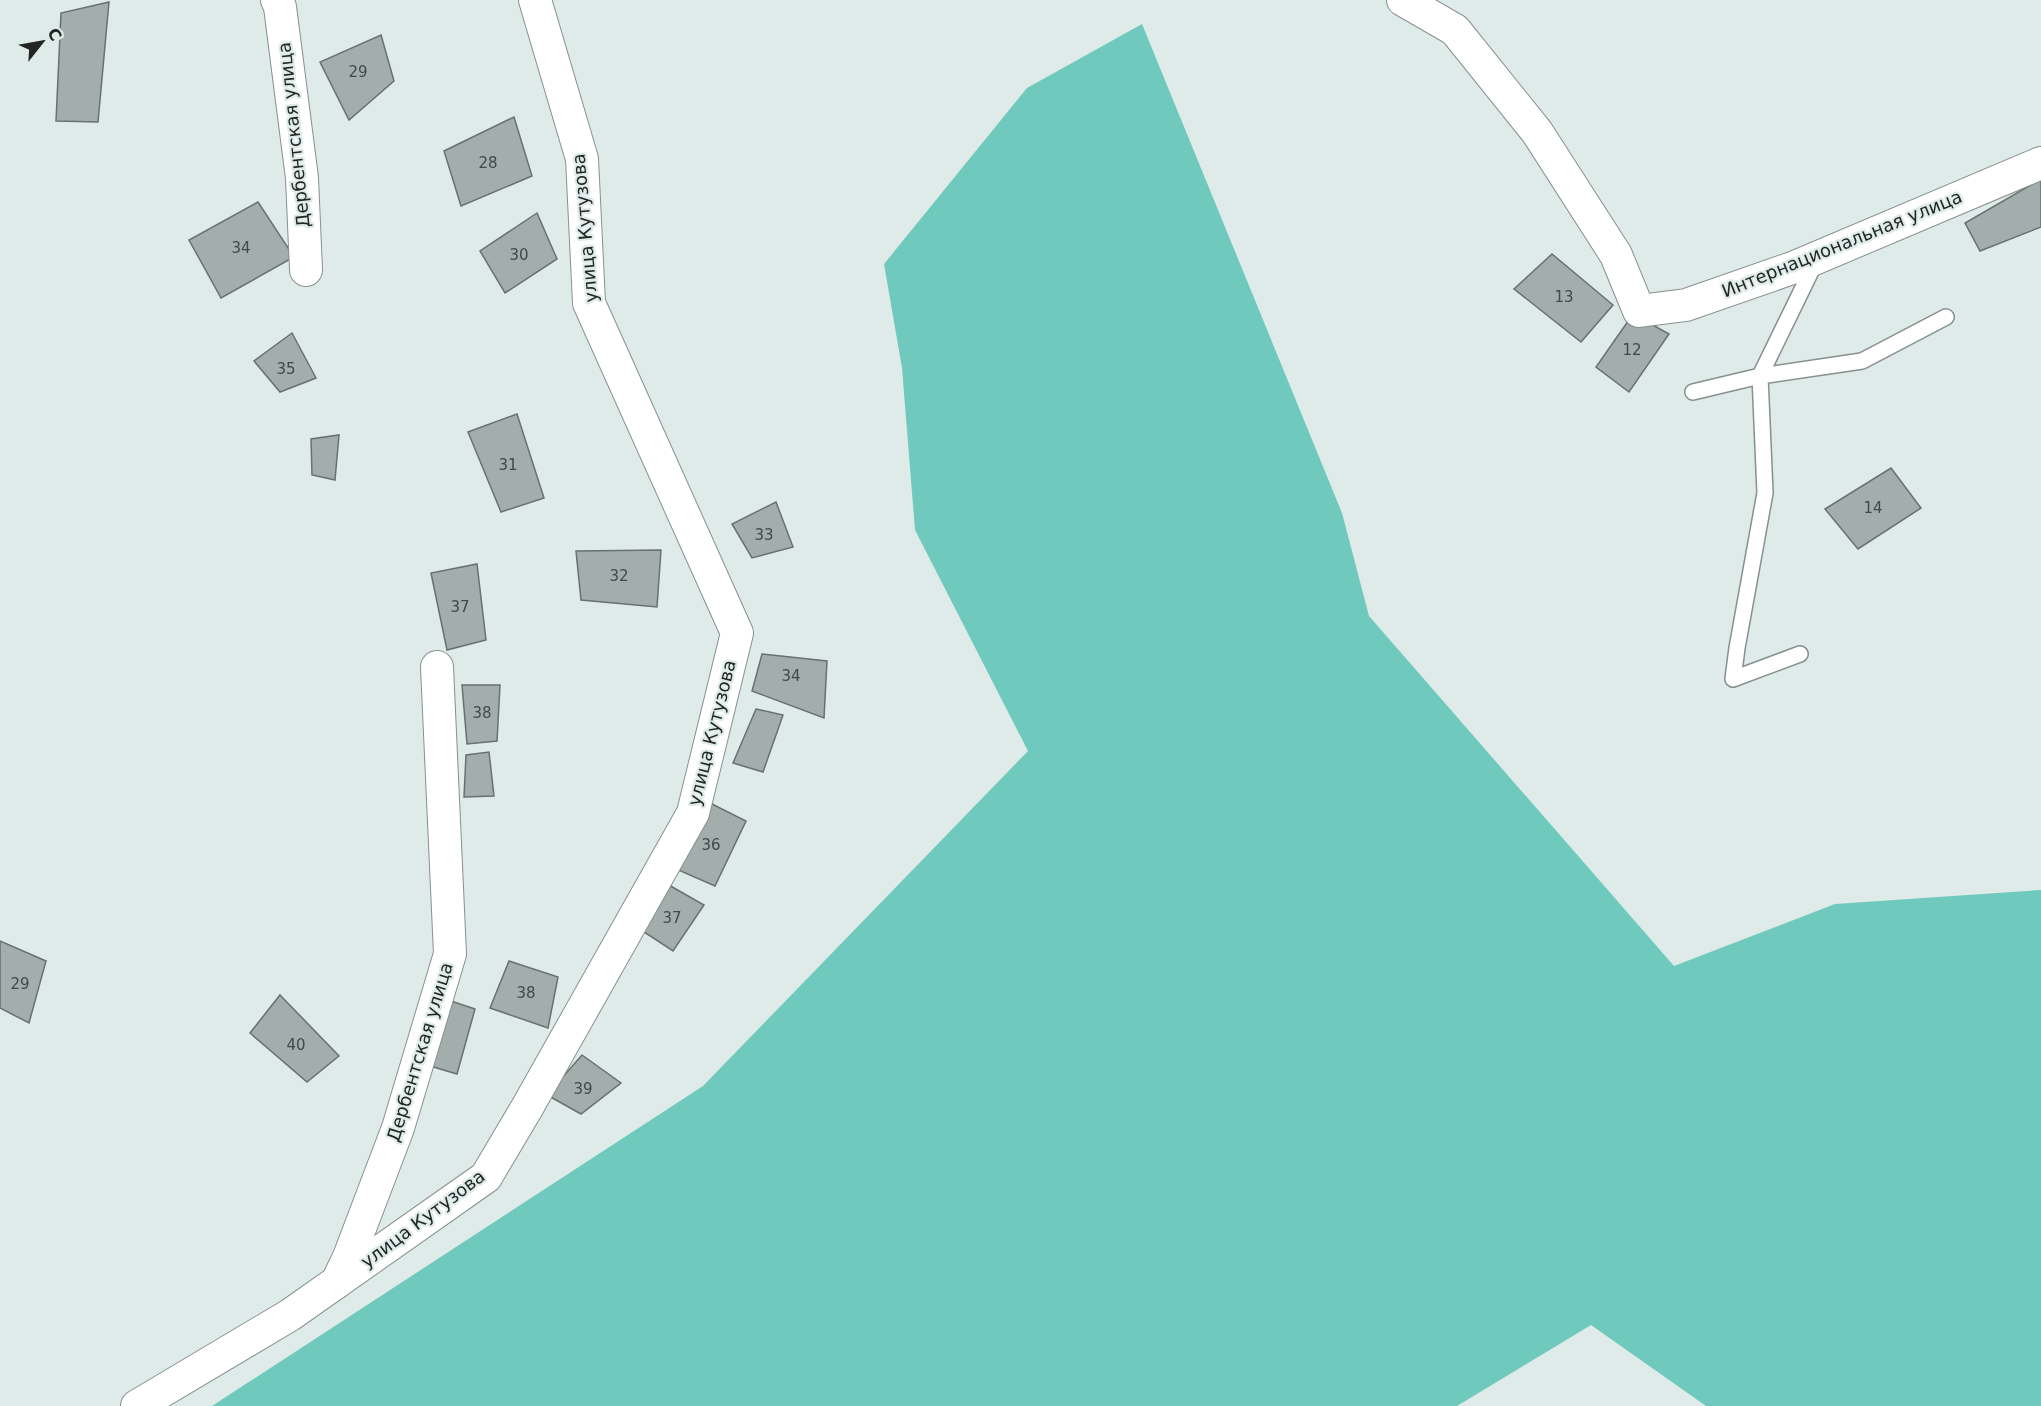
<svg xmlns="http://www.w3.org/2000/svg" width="2041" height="1406" viewBox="0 0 2041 1406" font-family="'DejaVu Sans',sans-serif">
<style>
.green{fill:#6fcabd}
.building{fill:#a3aeac;stroke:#67716f;stroke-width:1.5}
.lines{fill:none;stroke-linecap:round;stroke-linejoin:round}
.service-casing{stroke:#86918f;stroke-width:18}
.minor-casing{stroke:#86918f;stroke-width:34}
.service{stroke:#fff;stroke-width:15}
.minor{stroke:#fff;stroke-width:32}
.labels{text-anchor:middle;stroke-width:4.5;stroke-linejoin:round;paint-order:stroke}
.number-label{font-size:15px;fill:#424847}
.street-label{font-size:18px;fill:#212625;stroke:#dfebe9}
</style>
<rect width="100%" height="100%" fill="#dfebe9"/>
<polygon class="green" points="1142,24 1342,513 1369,616 1674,966 1835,904 2041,890 2041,1406 1706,1406 1591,1325 1457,1406 212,1406 703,1086 1028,751 915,530 902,368 884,264 1027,88"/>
<g class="building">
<polygon points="109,2 98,122 56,121 61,13"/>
<polygon points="381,35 394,81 349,120 320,62"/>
<polygon points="514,117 532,176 461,206 444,151"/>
<polygon points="2041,179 2041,227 1980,251 1965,223"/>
<polygon points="258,202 294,257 221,298 189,240"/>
<polygon points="537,213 557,259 505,293 480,251"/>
<polygon points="1552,254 1613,305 1581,342 1514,289"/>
<polygon points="1633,314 1669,334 1629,392 1596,367"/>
<polygon points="292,333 316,378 280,392 254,361"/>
<polygon points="517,414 544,498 501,512 468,432"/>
<polygon points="339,435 335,480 312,475 311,439"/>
<polygon points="1891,468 1921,508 1858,549 1825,509"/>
<polygon points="776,502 793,547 752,558 732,524"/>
<polygon points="661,550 657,607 581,600 576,551"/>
<polygon points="477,564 486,640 447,650 431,573"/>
<polygon points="762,654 827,661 824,718 752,691"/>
<polygon points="462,685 500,685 497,741 467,744"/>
<polygon points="756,709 783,715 763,772 733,763"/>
<polygon points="489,752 494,796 464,797 466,755"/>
<polygon points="710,803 746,821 715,886 676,869"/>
<polygon points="667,884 704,905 673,951 641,930"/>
<polygon points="0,941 46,961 29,1023 0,1008"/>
<polygon points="509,961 558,977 548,1028 490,1008"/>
<polygon points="280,995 339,1056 307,1082 250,1033"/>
<polygon points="451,1001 475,1009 457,1074 430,1066"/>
<polygon points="582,1055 621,1083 581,1114 547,1095"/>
</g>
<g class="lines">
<defs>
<g id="service">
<polyline points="1693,392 1760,376 1815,263"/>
<polyline points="1800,654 1733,679 1737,648 1765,493 1760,376 1862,361 1946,317"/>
</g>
<g id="minor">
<polyline points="277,0 280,7 302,178 306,270"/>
<polyline points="1403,0 1455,30 1537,132 1616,255 1639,311 1686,305 1795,267 2041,163"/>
<polyline points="337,1282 349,1257 398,1128 450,954 437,667"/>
<polyline points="137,1406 290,1315 486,1177 528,1106 693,813 737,633 589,303 582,159 535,0"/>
</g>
</defs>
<use href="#service" class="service-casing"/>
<use href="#minor" class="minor-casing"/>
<use href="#service" class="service"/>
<use href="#minor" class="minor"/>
</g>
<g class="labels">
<g class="number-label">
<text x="358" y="77">29</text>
<text x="488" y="168">28</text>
<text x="241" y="253">34</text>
<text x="519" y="260">30</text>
<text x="1564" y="302">13</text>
<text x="1632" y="355">12</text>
<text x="286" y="374">35</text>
<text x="508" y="470">31</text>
<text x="1873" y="513">14</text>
<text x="764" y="540">33</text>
<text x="619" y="581">32</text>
<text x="460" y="612">37</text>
<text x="791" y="681">34</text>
<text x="482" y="718">38</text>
<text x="711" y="850">36</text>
<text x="672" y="923">37</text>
<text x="20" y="989">29</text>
<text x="526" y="998">38</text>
<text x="296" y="1050">40</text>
<text x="583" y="1094">39</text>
</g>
<g class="street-label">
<text transform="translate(294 135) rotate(-96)" y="6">Дербентская улица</text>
<text transform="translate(585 228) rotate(-95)" y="6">улица Кутузова</text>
<text transform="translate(1842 244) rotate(-22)" y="6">Интернациональная улица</text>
<text transform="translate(712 733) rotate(-76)" y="6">улица Кутузова</text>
<text transform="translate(420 1052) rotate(-73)" y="6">Дербентская улица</text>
<text transform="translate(423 1219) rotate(-37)" y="6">улица Кутузова</text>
</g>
</g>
<g transform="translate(42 42) rotate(59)" stroke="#dfebe9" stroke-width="4.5" paint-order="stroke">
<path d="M0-4.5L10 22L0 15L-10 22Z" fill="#212625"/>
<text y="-9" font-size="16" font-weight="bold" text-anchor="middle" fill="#212625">С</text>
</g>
</svg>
